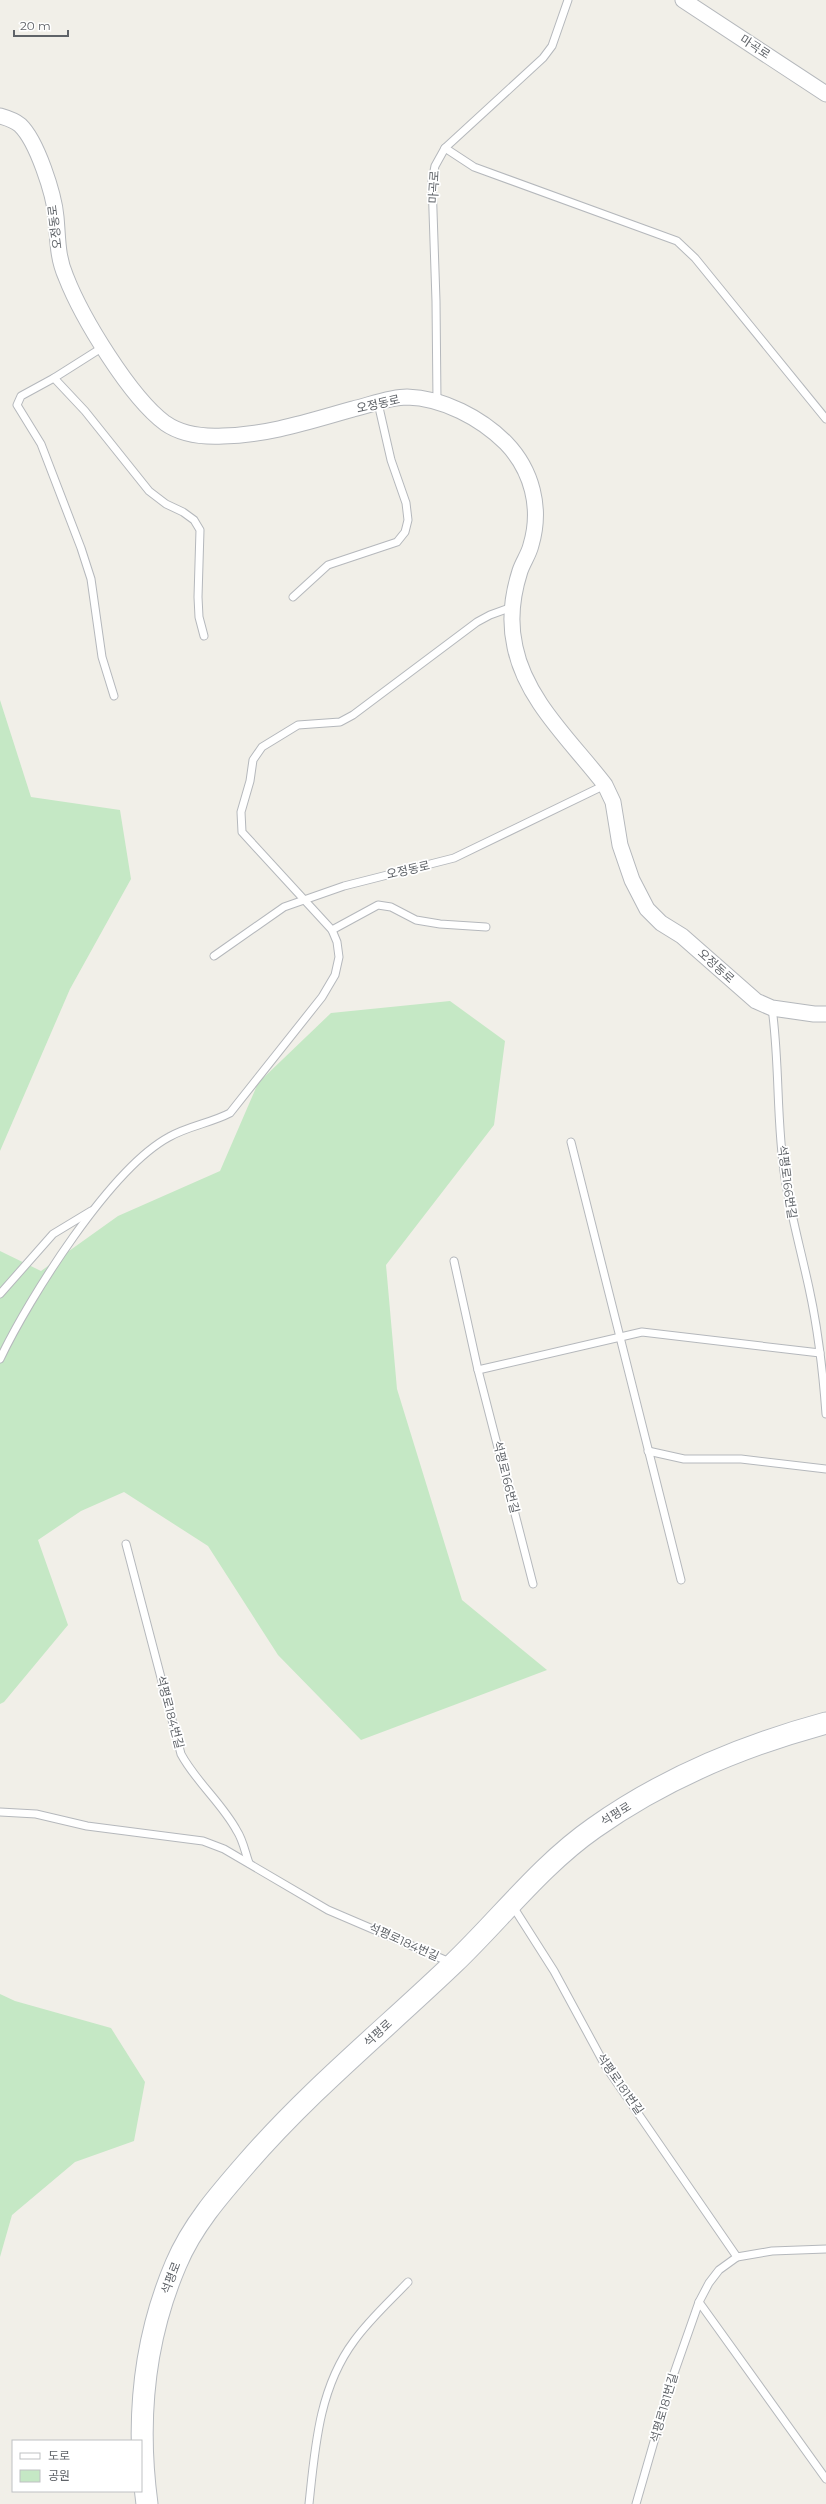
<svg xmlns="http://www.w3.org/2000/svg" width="826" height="2504" viewBox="0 0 826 2504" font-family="Montserrat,'Noto Sans KR',sans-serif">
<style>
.green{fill:#c5e8c5}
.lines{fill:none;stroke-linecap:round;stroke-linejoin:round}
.lane-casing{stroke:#b5b8bc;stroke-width:9}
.street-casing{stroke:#b5b8bc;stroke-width:17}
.secondary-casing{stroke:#b6babf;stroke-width:23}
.lane{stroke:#fff;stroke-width:7}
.street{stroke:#fff;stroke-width:15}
.secondary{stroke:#fff;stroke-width:21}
.labels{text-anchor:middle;stroke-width:3.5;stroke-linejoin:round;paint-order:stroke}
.street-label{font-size:12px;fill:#5f6368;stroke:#fff}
</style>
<rect width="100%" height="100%" fill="#f1efe8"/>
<g class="green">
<polygon points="0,700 31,797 120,810 131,879 70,989 0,1151"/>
<polygon points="450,1001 505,1041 494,1125 386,1265 397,1389 462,1600 547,1670 361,1740 278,1655 208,1546 124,1492 81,1511 38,1540 68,1625 4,1702 0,1704 0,1251 41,1271 118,1216 220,1171 258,1083 331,1013"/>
<polygon points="0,1994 15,2001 111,2028 145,2082 134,2141 75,2162 12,2215 0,2257"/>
</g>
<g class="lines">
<defs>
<g id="lane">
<polyline points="445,148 474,167 677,241 695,258 826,419"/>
<polyline points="103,347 54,378 85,411 149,491 166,504 183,512 194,520 200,530 198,597 199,617 204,636"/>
<polyline points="54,378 21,396 17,405 41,444 81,548 91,579 102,657 114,696"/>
<polyline points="437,401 436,301 432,181 435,166 445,148 543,58 552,46 568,0"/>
<polyline points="293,597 328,565 397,542 405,532 408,520 406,503 391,460 378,403"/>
<polyline points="332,930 378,905 391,907 416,920 440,924 486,927"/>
<polyline points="214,956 284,907 344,886 454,858 605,785"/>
<path d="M772,1008C780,1065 776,1122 785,1178C791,1215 801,1251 809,1288C818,1329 823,1372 826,1414"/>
<polyline points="571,1142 681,1580"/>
<polyline points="454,1261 478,1370 642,1332 820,1353"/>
<polyline points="0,1294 53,1234 91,1211"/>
<path d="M0,1359C29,1298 110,1169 169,1137C188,1126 211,1123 230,1113L322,997L335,975L339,957L337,942L332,930L242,832L241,812L250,781L253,760L262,747L298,725L340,722L353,715L477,622L490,615L512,607"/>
<polyline points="478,1370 533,1584"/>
<polyline points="648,1451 684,1459 741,1459 826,1469"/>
<path d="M126,1544L181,1754C196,1782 222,1803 237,1831C243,1840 245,1852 249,1863"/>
<polyline points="0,1812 36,1814 87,1826 203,1841 224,1849 328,1910 452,1963"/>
<polyline points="512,1905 554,1971 606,2067 737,2257 719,2270 709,2283 699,2302 672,2379 636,2504"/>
<polyline points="737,2257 772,2251 826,2249"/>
<polyline points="699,2302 826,2479"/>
<path d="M309,2504C315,2447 319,2388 354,2341C369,2320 390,2301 408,2282"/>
</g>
<g id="street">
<polyline points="683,0 826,94"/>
<path d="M0,116C7,118 14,120 20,125C37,141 54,194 56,217C58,238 57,257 66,277C82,318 130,397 165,423C182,435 204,437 223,436C269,435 310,421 353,409C370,405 390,397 407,397C443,398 481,418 506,443C532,470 542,508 531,545C529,554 523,562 520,571C512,596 509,621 515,647C526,701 573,743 605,785L613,802L620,845L632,880L647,909L661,923L682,936L756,1001L772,1008L814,1014H826"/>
</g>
<path id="secondary" d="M147,2504C136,2422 143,2341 176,2264C192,2226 219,2195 246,2164C309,2091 384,2030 454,1963C500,1919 541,1865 594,1828C663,1779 745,1745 826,1723"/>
</defs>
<use href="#lane" class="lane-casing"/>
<use href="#street" class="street-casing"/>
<use href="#secondary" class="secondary-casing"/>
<use href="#lane" class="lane"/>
<use href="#street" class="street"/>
<use href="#secondary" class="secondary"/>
</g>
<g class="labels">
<g class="street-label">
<text transform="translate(755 47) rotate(33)" y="4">마곡로</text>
<text transform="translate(434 187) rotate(-87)" y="4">마곡로</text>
<text transform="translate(55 227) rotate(-97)" y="4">오정동로</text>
<text transform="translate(378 404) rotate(-13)" y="4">오정동로</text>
<text transform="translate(408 870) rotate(-13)" y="4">오정동로</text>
<text transform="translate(716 966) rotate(42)" y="4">오정동로</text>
<text transform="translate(787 1182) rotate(82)" y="4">석평로166번길</text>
<text transform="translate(506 1477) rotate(76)" y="4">석평로166번길</text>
<text transform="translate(170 1712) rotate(75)" y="4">석평로184번길</text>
<text transform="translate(616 1814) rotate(-32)" y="4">석평로</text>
<text transform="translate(404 1942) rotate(24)" y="4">석평로184번길</text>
<text transform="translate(378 2033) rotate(-43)" y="4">석평로</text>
<text transform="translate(620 2084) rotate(55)" y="4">석평로181번길</text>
<text transform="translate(171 2278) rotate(-69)" y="4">석평로</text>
<text transform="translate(664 2408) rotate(-74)" y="4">석평로181번길</text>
</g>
</g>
<rect x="12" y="2440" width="130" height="52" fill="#ffffff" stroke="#bfc1c3"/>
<rect x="20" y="2453" width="20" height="6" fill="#ffffff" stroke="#bfc1c3"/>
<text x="48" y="2460" font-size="12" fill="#5f6368">도로</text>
<rect x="20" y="2470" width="20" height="12" fill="#c5e8c5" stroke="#bfc1c3"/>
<text x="48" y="2480" font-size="12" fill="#5f6368">공원</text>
<path d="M14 30v6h54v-6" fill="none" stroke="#5f6368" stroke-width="2"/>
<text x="20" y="30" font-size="12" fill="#5f6368" stroke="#ffffff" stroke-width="3" paint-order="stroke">20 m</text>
</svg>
